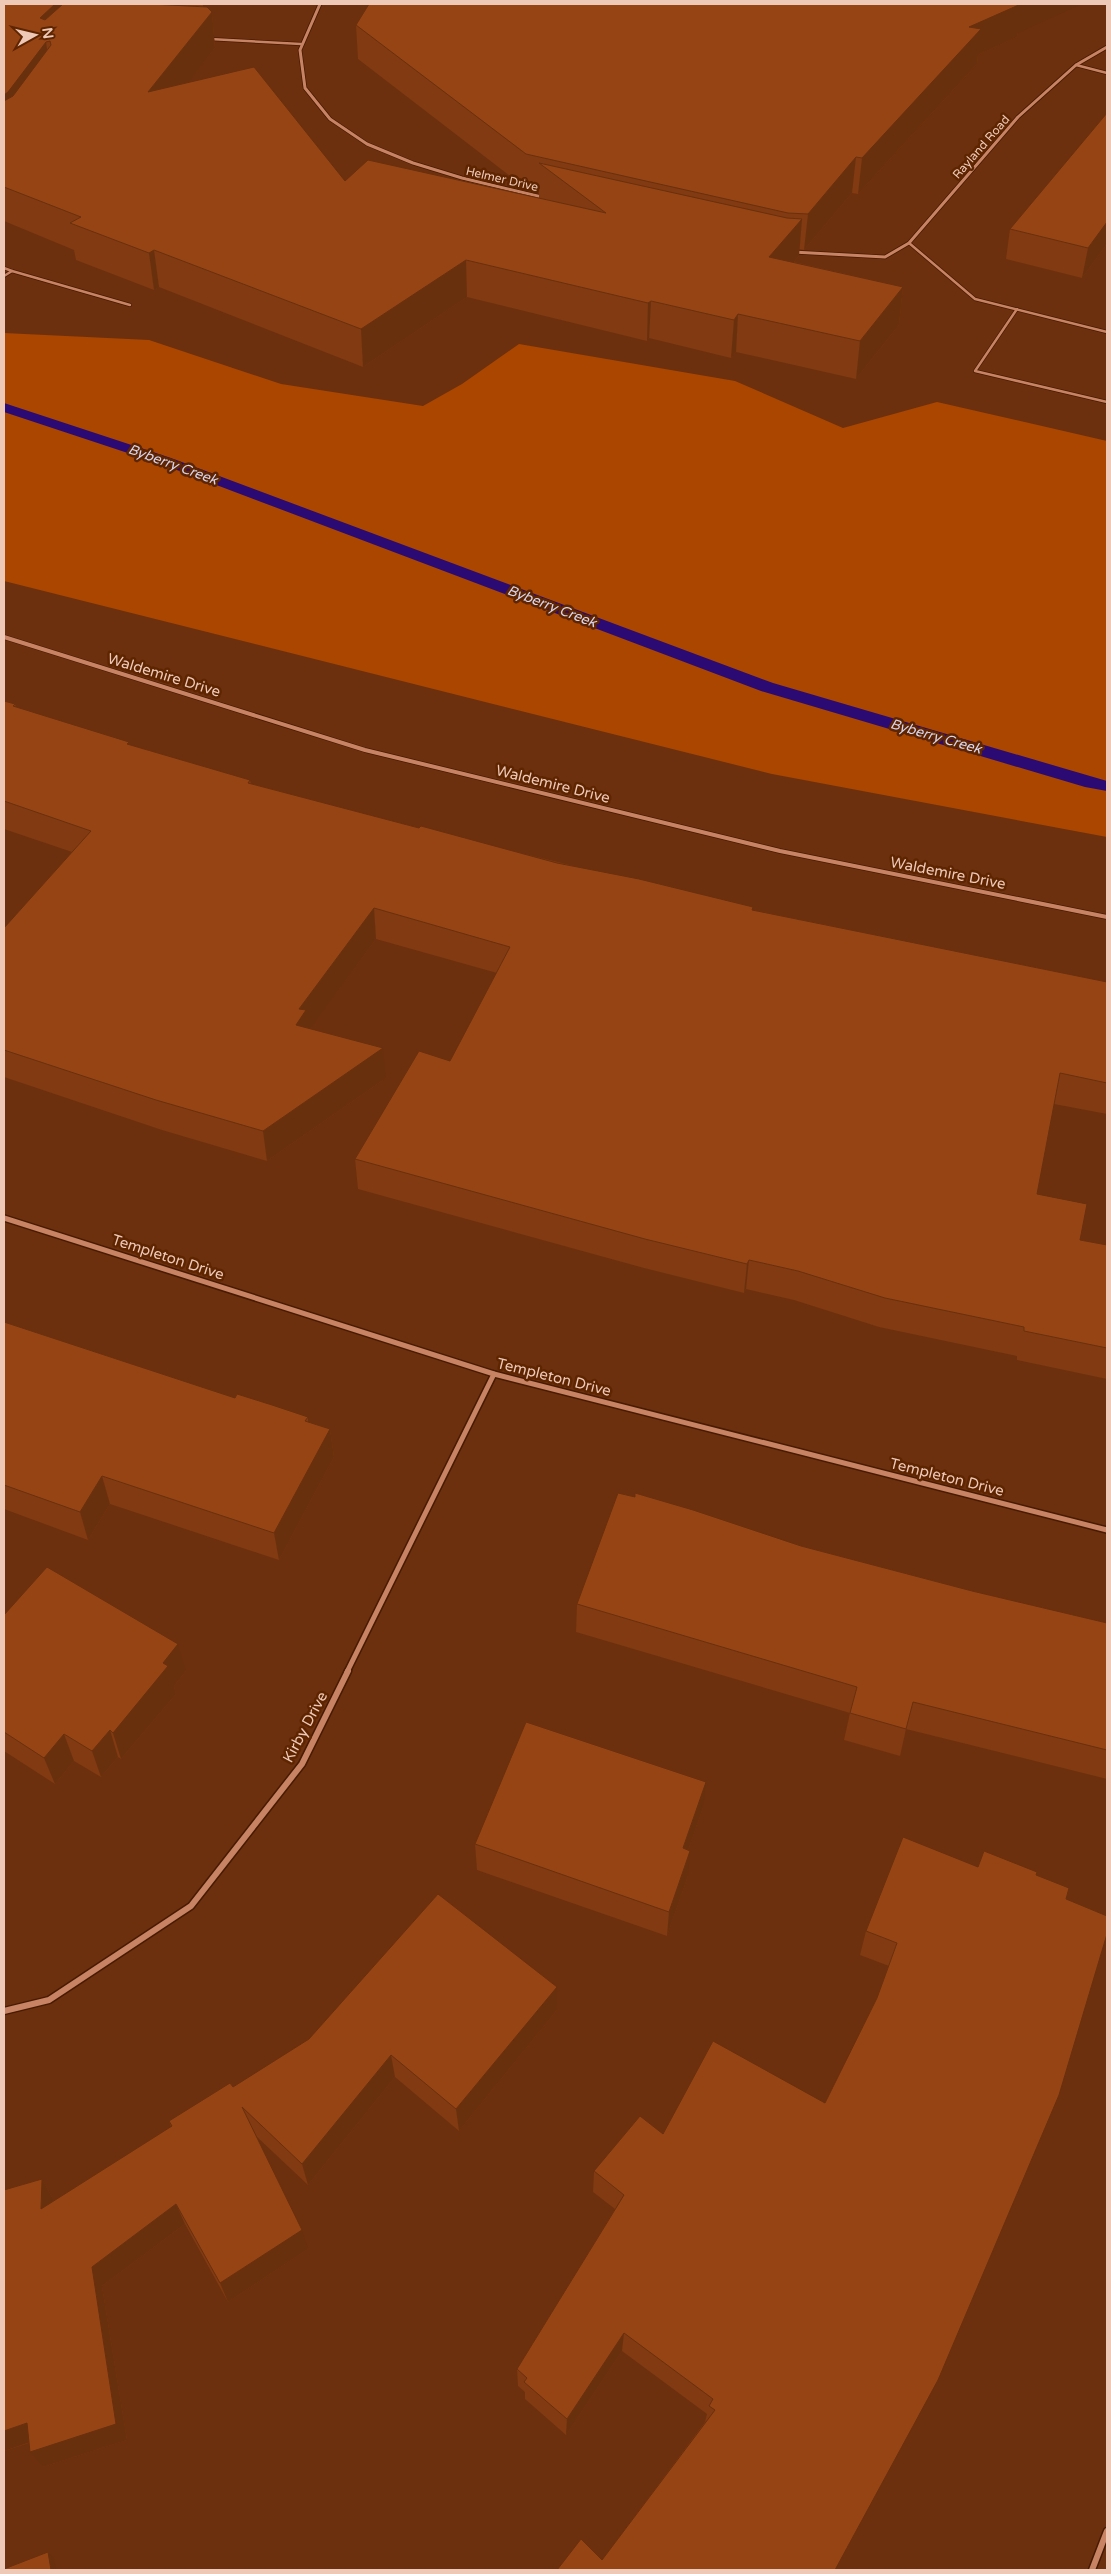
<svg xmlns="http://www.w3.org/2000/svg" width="1111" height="2574" viewBox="0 0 1111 2574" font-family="'Varela Round',sans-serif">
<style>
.green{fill:#aa4600}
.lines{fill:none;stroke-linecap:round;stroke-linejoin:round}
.stream{fill:#2c0a73;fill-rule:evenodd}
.lane-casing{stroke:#471b02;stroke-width:4}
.street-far3-casing{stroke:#471b02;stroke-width:4.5}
.street-far2-casing{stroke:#471b02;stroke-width:5.5}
.street-far1-casing{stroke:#471b02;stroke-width:8}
.street-casing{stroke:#471b02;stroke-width:9}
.lane{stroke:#c78363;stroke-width:2.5}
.street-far3{stroke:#c78363;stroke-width:3}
.street-far2{stroke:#c78363;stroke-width:4}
.street-far1{stroke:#c78363;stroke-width:5}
.street{stroke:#c78363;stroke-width:6}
.wall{fill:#813a11}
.shaded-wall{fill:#69300e}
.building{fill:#964414;stroke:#69300e}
.labels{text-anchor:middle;stroke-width:5;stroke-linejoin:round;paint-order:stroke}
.far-street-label{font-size:12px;fill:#eec9b8;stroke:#5f2501}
.far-water-label{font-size:14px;font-style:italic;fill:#d6d6f1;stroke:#5f2501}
.street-label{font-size:15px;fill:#eec9b8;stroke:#5f2501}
</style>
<rect width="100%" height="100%" fill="#6c300e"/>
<polygon class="green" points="4,333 149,340 281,384 423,406 462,384 519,344 735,381 843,428 937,402 1107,441 1107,837 772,774 4,581"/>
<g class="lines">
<polygon class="stream" points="4,403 171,458 773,683 1107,781 1107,791 1085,787 761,691 161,464 4,412"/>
<defs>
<g id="lane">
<polyline points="210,39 301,44"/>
<polyline points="1076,65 1107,73"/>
<polyline points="909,243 975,299 1107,332"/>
<polyline points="4,268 12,271"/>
<polyline points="4,276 12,271 130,305"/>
<polyline points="1017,309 975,371 1107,402"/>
</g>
<g id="street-far3">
<polyline points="320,4 300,50 305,88 330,119 367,144 413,163 462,178 546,198"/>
<polyline points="793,252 885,257 909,243 1018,117 1076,65 1107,47"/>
</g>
<polyline id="street-far2" points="4,637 365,750 780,851 1107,917"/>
<g id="street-far1">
<polyline points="4,1218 494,1374 1107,1530"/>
<polyline points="347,1672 494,1374"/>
</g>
<g id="street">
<polyline points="4,2011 49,2000 191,1906 302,1764 348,1671"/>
<polyline points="1092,2570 1107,2531"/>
</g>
</defs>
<use href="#lane" class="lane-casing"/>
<use href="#street-far3" class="street-far3-casing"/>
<use href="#street-far2" class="street-far2-casing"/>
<use href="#street-far1" class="street-far1-casing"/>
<use href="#street" class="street-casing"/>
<use href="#lane" class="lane"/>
<use href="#street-far3" class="street-far3"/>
<use href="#street-far2" class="street-far2"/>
<use href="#street-far1" class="street-far1"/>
<use href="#street" class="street"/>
</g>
<g class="wall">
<polygon points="4,4 203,4 203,7 212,12 215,48 188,82 345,181 539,199 539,192 527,189 358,59 356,25 1018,33 1017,37 978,55 977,64 858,194 852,193 804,250 799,249 799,256 794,262 903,287 899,325 856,379 736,352 731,358 649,338 647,341 467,297 363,367 159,287 154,290 76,260 74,250 4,221"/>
<polygon points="1010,229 1107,244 1082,278 1006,259"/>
<polygon points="4,701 15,704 16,707 130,745 250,780 251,784 419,828 753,910 1107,982 1107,1114 1054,1104 1037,1194 1080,1240 1107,1245 1107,1379 1017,1360 1017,1356 879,1327 794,1300 746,1289 744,1293 644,1268 358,1189 355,1159 450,1061 497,973 376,939 310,1029 386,1078 267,1161 162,1130 4,1077 4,928 72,852 4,829"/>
<polygon points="4,1322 235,1398 308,1417 308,1422 330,1429 334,1457 279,1560 110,1504 88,1540 4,1509"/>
<polygon points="801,1546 972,1591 1107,1623 1107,1779 906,1729 900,1756 844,1740 850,1713 576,1632 577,1604"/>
<polygon points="4,1615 186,1671 174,1686 176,1694 121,1759 118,1757 101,1777 74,1761 55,1784 4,1751"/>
<polygon points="703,1808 688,1850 688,1876 667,1936 477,1870 475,1844"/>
<polygon points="978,1867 1036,1875 1066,1899 1107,1916 602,2560 705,2422 707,2414 622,2351 566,2435 525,2399 525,2392 518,2386 517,2369 615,2209 593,2192 594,2171 663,2134 825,2103 877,1998 889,1966 860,1955 866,1931"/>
<polygon points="557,2010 459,2131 395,2077 308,2185 256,2136 308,2249 228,2302 185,2224 102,2286 127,2440 43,2467 29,2443 4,2451 4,2190 42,2179 53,2199 53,2202 171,2127 169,2121 233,2087"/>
</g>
<g class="shaded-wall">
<polygon points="55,4 75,4 50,41 46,42 51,77 4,136 4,95 40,18"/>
<polygon points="1017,4 1082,4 1018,33 1017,37 978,55 977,64 858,194 862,158 969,27"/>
<polygon points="212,12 215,48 153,128 148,92"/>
<polygon points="856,157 852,193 804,250 808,214"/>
<polygon points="802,219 799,256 766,294 769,257"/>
<polygon points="1107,222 1107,244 1082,278 1088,248"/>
<polygon points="154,250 159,287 154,290 149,253"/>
<polygon points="466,260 467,297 363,367 361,329"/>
<polygon points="903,287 899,325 856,379 860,341"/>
<polygon points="651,301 649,338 647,341 648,303"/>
<polygon points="738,314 736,352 731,358 734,320"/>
<polygon points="374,908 376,939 309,1031 296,1025 299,1009"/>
<polygon points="383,1048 386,1078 267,1161 263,1131"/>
<polygon points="749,1260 746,1289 744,1293 747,1264"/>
<polygon points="330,1429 334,1457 279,1560 274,1533"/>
<polygon points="102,1476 110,1504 88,1540 80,1512"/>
<polygon points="178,1644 186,1671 174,1686 176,1694 121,1759 113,1733 163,1663"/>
<polygon points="110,1730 118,1757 101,1777 92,1751"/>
<polygon points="64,1734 74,1761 55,1784 44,1758"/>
<polygon points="706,1782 703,1808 680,1873 683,1848"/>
<polygon points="690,1851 688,1876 667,1936 669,1912"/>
<polygon points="557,1987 557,2010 459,2131 456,2109"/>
<polygon points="391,2055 395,2077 308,2185 302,2164"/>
<polygon points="42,2179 53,2199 53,2229 41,2209"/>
<polygon points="176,2204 185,2224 102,2286 127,2440 43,2467 30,2452 92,2267"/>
<polygon points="302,2230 308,2249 228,2302 220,2283"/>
<polygon points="624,2333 622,2351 566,2435 567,2419"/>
<polygon points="27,2423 39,2439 4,2451 4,2431"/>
<polygon points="48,2552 54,2559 56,2570 51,2570"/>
</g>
<g class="building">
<polygon points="4,4 55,4 40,18 45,20 63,4 150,4 207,7 212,12 148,92 254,67 345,181 368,160 606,213 539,163 787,218 802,219 769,257 903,287 860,341 738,314 734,320 651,301 648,303 466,260 361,329 154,250 149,253 70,223 81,217 4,187 4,101 13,96 51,45 50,41 46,42 8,92 4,95"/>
<polygon points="369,4 1021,4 969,27 981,29 862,158 856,157 808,214 788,213 526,154 356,25"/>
<polygon points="1107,113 1107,222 1088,248 1010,229"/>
<polygon points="4,701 15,704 13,706 129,742 127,744 250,780 248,783 419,828 421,826 557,863 639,879 753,907 752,910 1107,982 1107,1083 1060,1073 1037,1194 1087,1204 1080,1240 1107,1245 1107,1348 1024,1331 1024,1327 885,1298 798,1271 749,1260 747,1264 645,1239 355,1159 419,1051 450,1061 510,947 374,908 299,1009 306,1010 296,1025 383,1048 263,1131 156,1100 4,1050 4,928 91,831 4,801"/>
<polygon points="4,1322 235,1398 237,1394 272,1405 308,1417 305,1421 330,1429 274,1533 102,1476 80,1512 4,1485"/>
<polygon points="618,1493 635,1497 635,1493 693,1510 801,1546 972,1591 1107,1623 1107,1750 913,1702 906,1729 850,1713 857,1687 577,1604"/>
<polygon points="47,1567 178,1644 163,1663 168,1666 113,1733 110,1730 92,1751 64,1734 44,1758 4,1732 4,1615"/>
<polygon points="526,1722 706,1782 683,1848 690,1851 669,1912 475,1844"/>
<polygon points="903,1837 978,1867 984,1851 1037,1872 1036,1875 1069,1888 1066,1899 1107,1916 1107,1934 1059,2095 938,2380 835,2570 557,2570 581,2539 602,2560 715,2410 709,2406 713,2399 624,2333 567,2419 524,2382 527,2378 517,2369 624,2195 594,2171 640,2116 663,2134 713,2041 825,2103 877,1998 897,1943 866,1931"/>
<polygon points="438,1894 557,1987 456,2109 391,2055 302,2164 242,2107 302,2230 220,2283 176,2204 92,2267 116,2424 30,2452 27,2423 4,2431 4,2190 42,2179 41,2209 172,2126 169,2121 230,2083 233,2087 309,2039"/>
<polygon points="48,2552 51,2570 4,2570 4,2569"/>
</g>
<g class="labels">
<g class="far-street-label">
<text transform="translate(981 147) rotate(-49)" y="4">Rayland Road</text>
<text transform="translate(502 179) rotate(13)" y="4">Helmer Drive</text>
</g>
<g class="far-water-label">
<text transform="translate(173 464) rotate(20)" y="5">Byberry Creek</text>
<text transform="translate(552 606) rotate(21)" y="5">Byberry Creek</text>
<text transform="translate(936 736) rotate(16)" y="5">Byberry Creek</text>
</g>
<g class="street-label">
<text transform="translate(164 675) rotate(17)" y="5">Waldemire Drive</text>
<text transform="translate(553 784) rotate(14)" y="5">Waldemire Drive</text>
<text transform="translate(948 873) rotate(11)" y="5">Waldemire Drive</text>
<text transform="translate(168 1257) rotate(18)" y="5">Templeton Drive</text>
<text transform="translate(554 1377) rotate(14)" y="5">Templeton Drive</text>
<text transform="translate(947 1477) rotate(14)" y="5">Templeton Drive</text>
<text transform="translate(305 1727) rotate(-62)" y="5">Kirby Drive</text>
</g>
</g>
<rect width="1111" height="2574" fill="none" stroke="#eec9b8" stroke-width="10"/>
<g transform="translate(35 35) rotate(82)" stroke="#5f2501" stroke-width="4" paint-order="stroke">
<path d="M0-4L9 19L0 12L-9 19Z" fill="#eec9b8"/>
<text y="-8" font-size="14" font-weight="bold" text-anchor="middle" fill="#eec9b8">N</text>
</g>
</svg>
